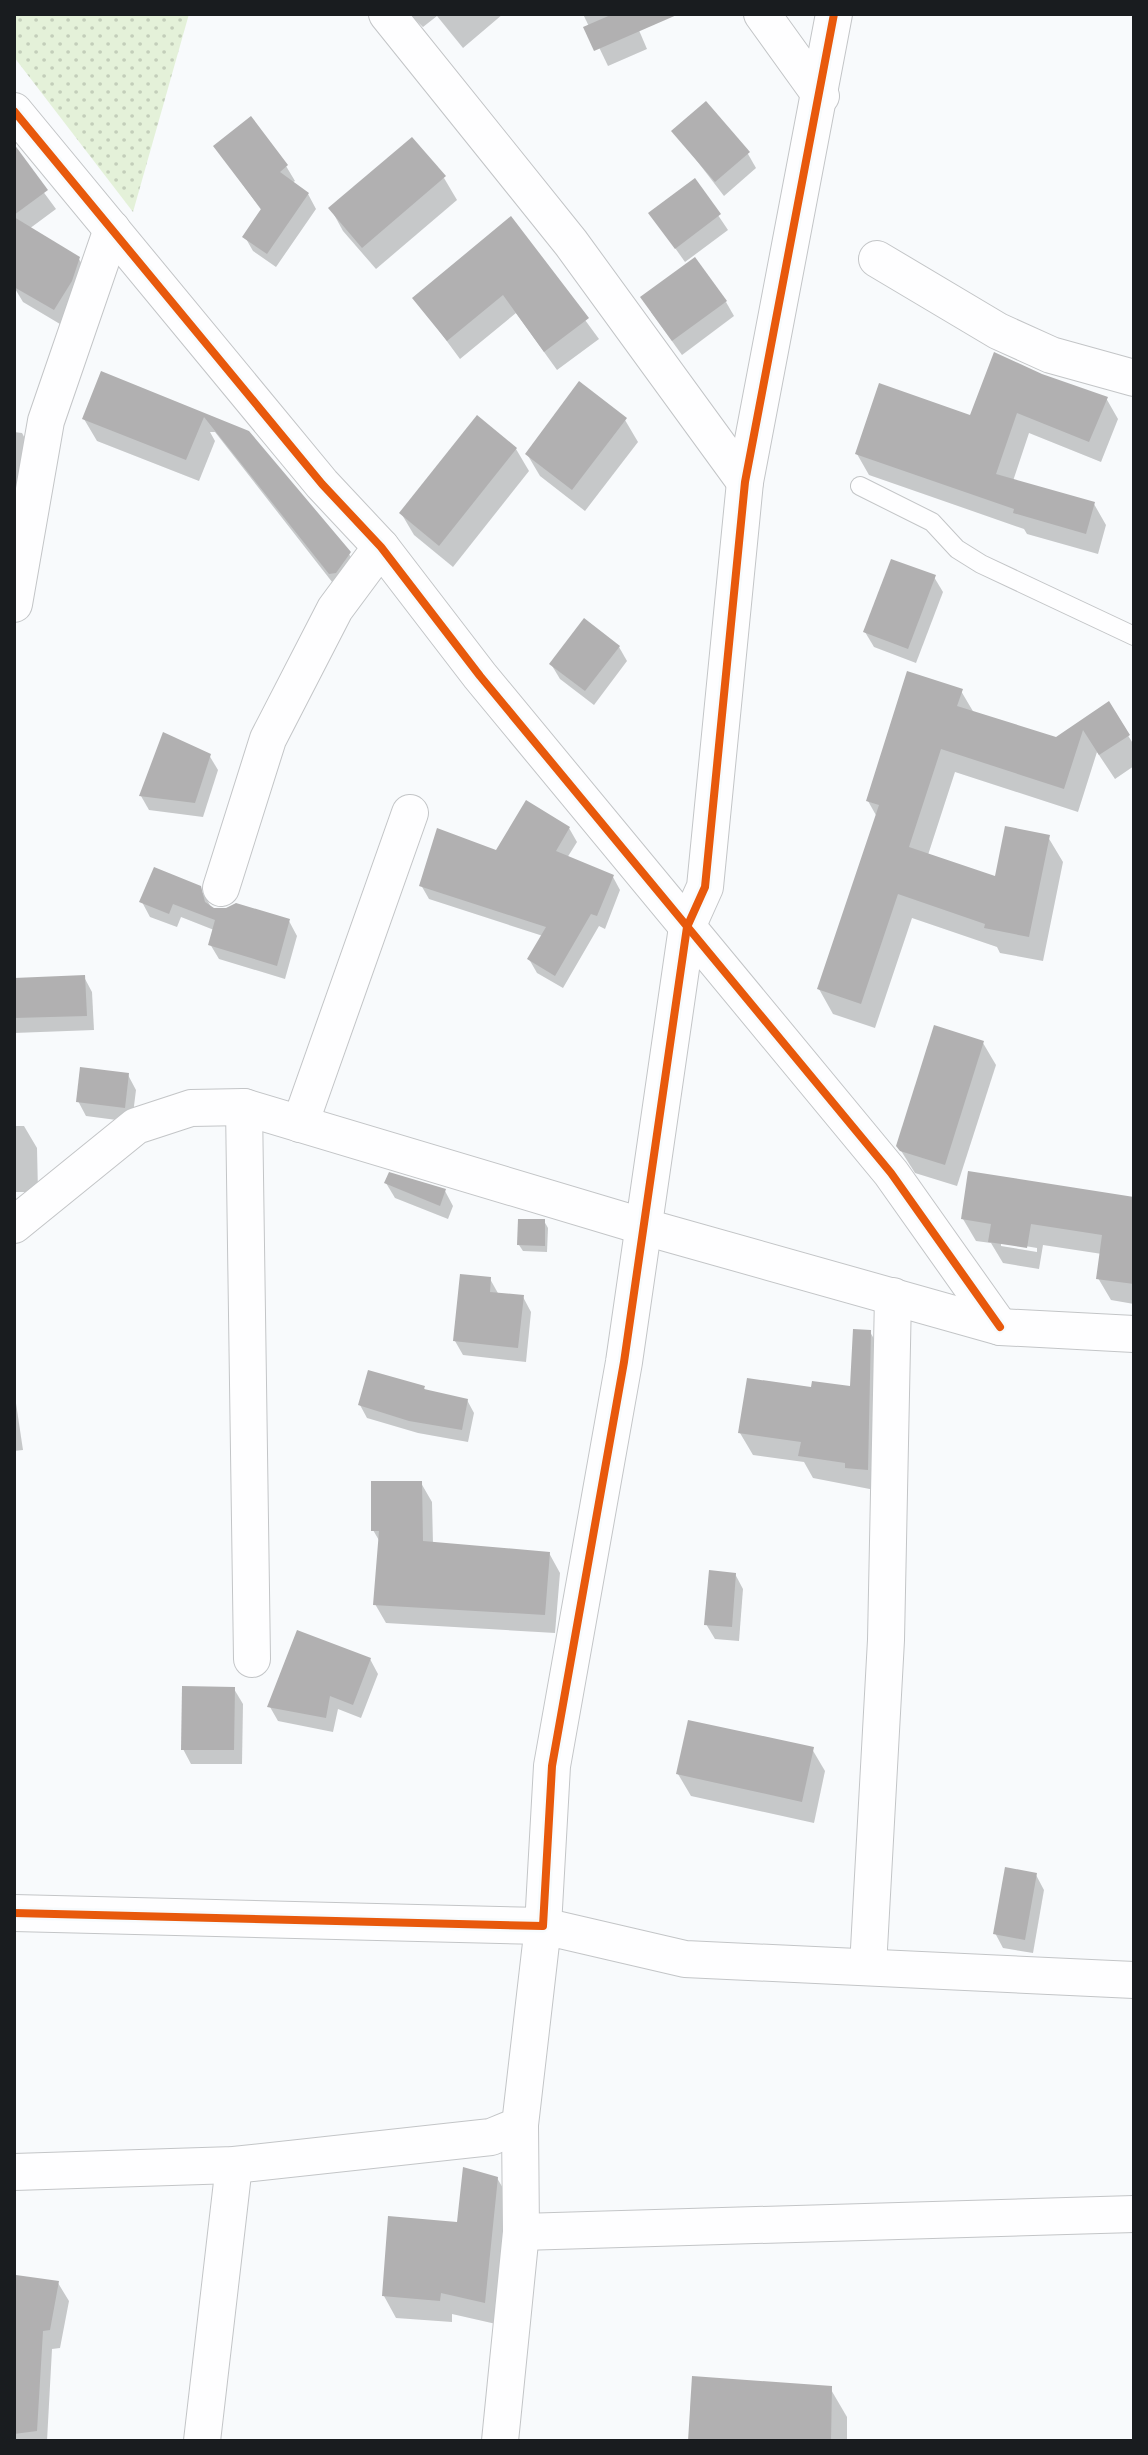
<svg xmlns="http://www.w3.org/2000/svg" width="1148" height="2455" viewBox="0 0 1148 2455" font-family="Ubuntu,sans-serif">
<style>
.grass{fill:url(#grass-dots)}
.shadow{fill:#0003;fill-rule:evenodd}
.building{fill:#b1b0b1}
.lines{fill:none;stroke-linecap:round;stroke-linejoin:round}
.service-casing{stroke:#c3c5c7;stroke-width:20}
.minor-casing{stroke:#c3c5c7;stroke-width:38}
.service{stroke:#fefeff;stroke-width:18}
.minor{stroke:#fefeff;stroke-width:36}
.cycleway-casing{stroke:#f7fbfd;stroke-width:13}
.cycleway{stroke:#e8590c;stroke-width:8}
</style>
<defs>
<pattern id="grass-dots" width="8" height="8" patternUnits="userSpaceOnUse" patternTransform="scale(2)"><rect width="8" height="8" fill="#e4f1d9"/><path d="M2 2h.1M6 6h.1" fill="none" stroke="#c3ceba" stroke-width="1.8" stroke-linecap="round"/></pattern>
</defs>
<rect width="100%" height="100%" fill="#f8fafc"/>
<polygon class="grass" points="14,14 189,14 133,212 14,57"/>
<g class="shadow">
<polygon points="409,14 503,14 463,48 437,16 423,27"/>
<polygon points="583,14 632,14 647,49 608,66"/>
<polygon points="674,131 748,154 756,168 724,196"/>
<polygon points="215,146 286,166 295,181 292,183 308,194 316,209 276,267 253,251 245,237 262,211"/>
<polygon points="14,152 56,209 29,229 79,259 89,277 65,327 23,302 14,287"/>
<polygon points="444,178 457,200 376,269 343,231 331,209"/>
<polygon points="695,181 728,230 685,262 651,214"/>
<polygon points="511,219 599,339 557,370 516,313 460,359 415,298"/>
<polygon points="726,302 734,316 682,355 651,312"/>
<polygon points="102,374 248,432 349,554 362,576 343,596 215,432 210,432 215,441 199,481 97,441 84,419"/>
<polygon points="1106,398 1118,419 1101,462 1029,433 1013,481 1094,504 1106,525 1098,554 1027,534 1024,529 869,475 857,454 971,417"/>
<polygon points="477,418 516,449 529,471 453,567 414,535 401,513"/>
<polygon points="625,420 638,442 585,511 540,476 527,454"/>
<polygon points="14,432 22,433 34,455 14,506"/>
<polygon points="934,577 943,592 916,663 874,647 865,632"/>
<polygon points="619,647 627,661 594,705 560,679 551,664"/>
<polygon points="961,691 974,713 1056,740 1108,704 1134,745 1134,766 1115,779 1097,752 1078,812 955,772 928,855 996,879 1048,837 1063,862 1043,961 1000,953 997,947 912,918 875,1028 833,1014 819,989 877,817 868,801"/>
<polygon points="209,755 218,770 203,817 149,810 141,796"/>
<polygon points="569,828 577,842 567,858 613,877 620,890 605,929 599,926 563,988 537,973 529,959 543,936 429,899 421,885 496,852"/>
<polygon points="199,887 213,910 289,921 297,936 285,979 219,959 210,944 214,930 181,917 177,927 150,917 142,902"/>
<polygon points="84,977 92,992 94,1030 14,1033 14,980"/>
<polygon points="983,1043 996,1065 957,1186 915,1173 898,1146"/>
<polygon points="128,1075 136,1090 132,1122 86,1116 78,1101"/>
<polygon points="14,1126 24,1126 37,1148 38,1192 16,1192 14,1211"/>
<polygon points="386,1183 445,1191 453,1206 448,1219 395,1198"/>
<path d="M1134,1199V1304L1111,1300L1098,1278L1102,1254L1043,1245L1039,1269L1003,1263L991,1243L976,1241L963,1219ZM1001,1242L1037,1248V1252L1001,1246Z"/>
<polygon points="544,1221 548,1228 547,1252 523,1251 519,1245"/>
<polygon points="490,1279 499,1295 523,1297 531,1312 526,1362 463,1355 455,1341"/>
<polygon points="870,1332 883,1354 880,1491 813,1478 804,1462 753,1455 740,1433 852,1388"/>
<polygon points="424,1388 426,1392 467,1400 474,1413 468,1442 418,1433 367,1418 360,1405"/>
<polygon points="14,1390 23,1450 14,1451"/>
<polygon points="421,1483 432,1502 433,1544 549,1553 560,1573 555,1633 386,1623 375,1604 380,1542 373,1530"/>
<polygon points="735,1574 743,1589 739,1641 715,1639 706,1624"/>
<polygon points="370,1659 378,1674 361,1718 338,1709 333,1732 278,1721 270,1707"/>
<polygon points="234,1689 243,1704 242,1764 191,1764 183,1749"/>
<polygon points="812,1749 825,1771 814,1823 691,1796 678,1774"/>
<polygon points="1036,1875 1044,1890 1033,1953 1003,1948 995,1933"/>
<polygon points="497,2178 510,2200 496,2324 452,2314 452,2322 396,2318 384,2296 459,2224"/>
<polygon points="18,2277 58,2283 69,2301 60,2348 52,2349 47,2441 14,2441"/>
<polygon points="830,2388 847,2417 847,2441 690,2441"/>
</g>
<g class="building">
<polygon points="613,14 679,14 594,51 583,27"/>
<polygon points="706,101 750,152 715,182 671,131"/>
<polygon points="251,116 288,165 280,172 309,193 267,254 242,237 261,209 213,146"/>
<polygon points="412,137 446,176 362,248 328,208"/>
<polygon points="14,144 48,190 14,215"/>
<polygon points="695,178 721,214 675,249 648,213"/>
<polygon points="511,216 589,318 544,352 503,295 447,341 412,298"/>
<polygon points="14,217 80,257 72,281 54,310 14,287"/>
<polygon points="695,257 727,301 672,341 640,297"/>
<polygon points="994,352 1042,374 1108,397 1089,442 1017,413 996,474 1095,502 1086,534 1013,513 1014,509 855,454 879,383 970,415"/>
<polygon points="101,371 249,431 351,552 336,573 329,574 204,417 186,460 82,419"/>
<polygon points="579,381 627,418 572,490 525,454"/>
<polygon points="477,415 517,448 439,546 399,513"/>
<polygon points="891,559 936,575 908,649 863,632"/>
<polygon points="584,618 620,646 585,691 549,664"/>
<polygon points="907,671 963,689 957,706 1056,737 1109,701 1130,735 1099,755 1083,730 1064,789 941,749 909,847 995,876 1005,826 1050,835 1029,937 984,928 985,924 898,894 861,1004 817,989 879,805 866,801"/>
<polygon points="163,732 211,754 195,803 139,796"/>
<polygon points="526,800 570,827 556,851 614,875 597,916 591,914 555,976 527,959 546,927 419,886 437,828 496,850"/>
<polygon points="154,867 201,886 205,902 214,908 226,908 236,903 290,919 277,966 208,945 215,920 173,904 169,914 139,902"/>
<polygon points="85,975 87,1016 14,1018 14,978"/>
<polygon points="934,1025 984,1041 945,1165 900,1151 896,1146"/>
<polygon points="80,1067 129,1073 125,1108 76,1102"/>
<polygon points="968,1171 1134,1197 1134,1284 1096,1279 1102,1235 1031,1224 1027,1248 988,1242 991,1224 961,1219"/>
<polygon points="389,1172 446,1189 440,1206 384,1183"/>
<polygon points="518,1219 545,1219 545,1246 517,1245"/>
<polygon points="460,1274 491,1277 490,1292 524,1295 518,1348 453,1341"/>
<polygon points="853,1329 871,1330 868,1470 845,1468 845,1463 798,1456 801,1442 738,1433 747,1378 811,1387 812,1381 850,1386"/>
<polygon points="368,1370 425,1386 424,1389 468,1399 462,1430 409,1421 358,1405"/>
<polygon points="371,1481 422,1481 423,1541 550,1552 545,1615 373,1605 379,1531 371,1531"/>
<polygon points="709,1570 736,1573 732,1627 704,1625"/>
<polygon points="297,1630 371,1658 353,1705 330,1696 326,1718 267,1707"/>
<polygon points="182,1686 235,1687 234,1750 181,1750"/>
<polygon points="688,1720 814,1747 802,1802 676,1774"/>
<polygon points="1005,1867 1037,1873 1025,1940 993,1934"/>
<polygon points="463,2167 498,2177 485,2303 441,2293 440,2301 382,2296 388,2216 457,2222"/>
<polygon points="16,2275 59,2281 50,2330 43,2331 37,2431 14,2434"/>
<polygon points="692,2376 832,2386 831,2441 688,2441"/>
</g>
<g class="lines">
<defs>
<polyline id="service" points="860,486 932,522 957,549 981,564 1134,636"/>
<g id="minor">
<polyline points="387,14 571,243 745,482"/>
<polyline points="762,14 821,96"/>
<polyline points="14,111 322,484 381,547 480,676 891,1173 1000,1327"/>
<polyline points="877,259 998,331 1051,355 1134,378"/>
<polyline points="14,604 46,421 112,229"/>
<polyline points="221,888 268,739 335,609 381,547"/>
<polyline points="244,1107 252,1659"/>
<polyline points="300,1124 410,813"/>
<polyline points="14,1225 136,1126 191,1108 244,1107 645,1227 1000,1327 1134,1334"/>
<polyline points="14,1913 543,1926 552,1766 624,1362 687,927 705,887 745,482 834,14"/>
<polyline points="868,1967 886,1640 893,1296"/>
<polyline points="14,2172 234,2165 491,2137 520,2125 543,1926 685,1959 1134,1980"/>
<polyline points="521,2232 1134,2214"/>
<polyline points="202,2441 234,2165"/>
<polyline points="500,2441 521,2232 520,2125"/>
</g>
</defs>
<use href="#service" class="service-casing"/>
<use href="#minor" class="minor-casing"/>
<use href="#service" class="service"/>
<use href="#minor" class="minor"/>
<defs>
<g id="cycleway">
<polyline points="14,111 322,484 381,547 480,676 891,1173 1000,1327"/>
<polyline points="14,1913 543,1926 552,1766 624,1362 687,927 705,887 745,482 834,14"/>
</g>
</defs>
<use href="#cycleway" class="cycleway-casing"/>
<use href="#cycleway" class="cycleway"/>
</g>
<rect width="1148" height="2455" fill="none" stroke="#191c1f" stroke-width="32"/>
</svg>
